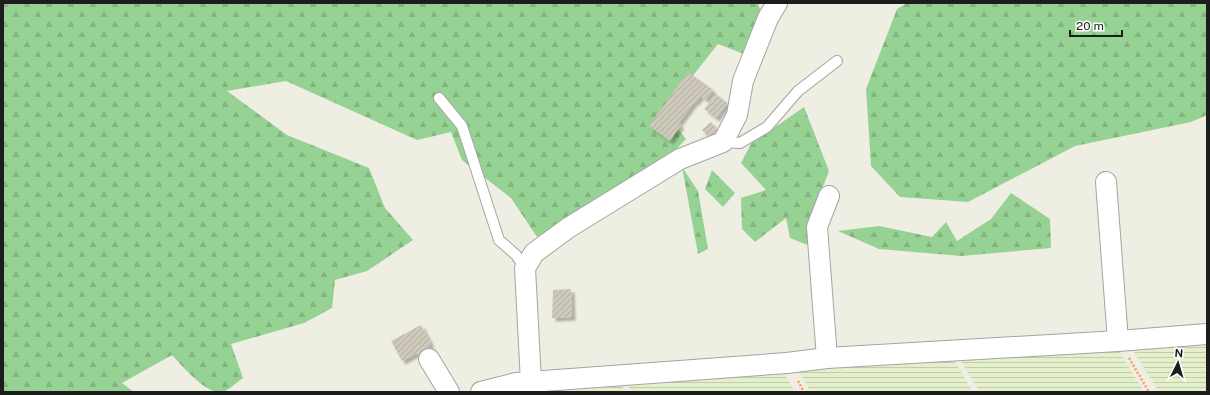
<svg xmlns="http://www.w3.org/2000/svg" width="1210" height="395" viewBox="0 0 1210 395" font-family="'Public Sans',sans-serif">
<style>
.farmland{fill:url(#farmland-rules)}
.forest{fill:url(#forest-firs)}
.building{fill:url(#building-hatch);filter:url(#shadow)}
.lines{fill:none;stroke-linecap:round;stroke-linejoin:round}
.service-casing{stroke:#a4a4a4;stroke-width:12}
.minor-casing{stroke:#a4a4a4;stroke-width:22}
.path{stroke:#ff9a63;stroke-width:2.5;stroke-dasharray:2 2;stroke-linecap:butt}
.service{stroke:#fff;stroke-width:10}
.minor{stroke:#fff;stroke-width:20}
</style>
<defs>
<pattern id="farmland-rules" width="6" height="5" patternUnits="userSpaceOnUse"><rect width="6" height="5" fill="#e4f0cb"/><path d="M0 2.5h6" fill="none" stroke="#c3cdae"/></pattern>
<pattern id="forest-firs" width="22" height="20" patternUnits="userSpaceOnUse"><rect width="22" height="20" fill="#96d293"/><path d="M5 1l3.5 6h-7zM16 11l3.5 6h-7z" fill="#81b47e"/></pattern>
<pattern id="building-hatch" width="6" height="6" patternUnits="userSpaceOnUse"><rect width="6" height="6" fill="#cfc9bb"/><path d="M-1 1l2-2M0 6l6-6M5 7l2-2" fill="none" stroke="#b1aca0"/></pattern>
<filter id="shadow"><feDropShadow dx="3.5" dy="3.5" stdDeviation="1" flood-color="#0004"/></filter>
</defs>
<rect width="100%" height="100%" fill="#efeee2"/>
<g class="farmland">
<polygon points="1207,343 1207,392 1159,392 1132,349"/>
<polygon points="1118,349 1144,392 980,392 960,360"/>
<polygon points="954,360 973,392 811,392 798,371"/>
<polygon points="783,372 795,392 632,392 628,386"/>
<polygon points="622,386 626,392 552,392"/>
</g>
<g class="forest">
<path d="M3,3H758L763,19L744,54L718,44L664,112L686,139L664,162L537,237L511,198L462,160L451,132L417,140L286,81L227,91L287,135L369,168L385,208L413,240L367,271L335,280L332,308L304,323L231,344L243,378C238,381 228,391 222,392C207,395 182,366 172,355L122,383L134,392H3Z"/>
<polygon points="907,3 1207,3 1207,115 1191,122 1075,146 968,202 900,197 871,166 866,89 897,9"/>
<polygon points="804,107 829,171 819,197 810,246 790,238 786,218 755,242 742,229 741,198 766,190 741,163 751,144"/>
<polygon points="682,167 698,191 708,249 698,254"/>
<polygon points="712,170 735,193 723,207 705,189"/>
<polygon points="1011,193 1050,219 1051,248 961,256 879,249 838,231 879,226 932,237 946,222 957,241 991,219"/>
</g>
<g class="building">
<polygon points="688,72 713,90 706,100 700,96 696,102 695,101 678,124 681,125 670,141 649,126"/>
<polygon points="716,94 727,103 716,118 704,109"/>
<polygon points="711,122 718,131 709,138 702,130"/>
<polygon points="571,289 572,317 552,318 553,290"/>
<polygon points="421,325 431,344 428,345 431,351 420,358 417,353 402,361 391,341"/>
</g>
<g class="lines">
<defs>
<g id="service">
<polyline points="439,98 462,126 499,240 516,255 525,268"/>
<polyline points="723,142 740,143 767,127 798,91 837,61"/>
</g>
<g id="minor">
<polyline points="1106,182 1118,341"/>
<polyline points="827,358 817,227 829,196"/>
<polyline points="429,359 449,392"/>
<polyline points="531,382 525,268 534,253 568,228 680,159 723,142 737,115 743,81 768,18 777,3"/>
<polyline points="481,392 516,383 787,363 827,358 1118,341 1207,334"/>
</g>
</defs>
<use href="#service" class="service-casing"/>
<use href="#minor" class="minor-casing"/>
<g class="path">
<polyline points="1129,358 1149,392"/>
<polyline points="798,381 804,392"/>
</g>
<use href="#service" class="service"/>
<use href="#minor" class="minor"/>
</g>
<rect width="1210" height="395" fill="none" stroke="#1d1d1d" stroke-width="8"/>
<g transform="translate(1178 363) rotate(5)" stroke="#ffffff" stroke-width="3" paint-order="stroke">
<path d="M0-3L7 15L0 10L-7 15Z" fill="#1d1d1d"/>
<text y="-6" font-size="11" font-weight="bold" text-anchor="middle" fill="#1d1d1d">N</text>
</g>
<path d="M1070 30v6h52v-6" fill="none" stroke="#1d1d1d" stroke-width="2"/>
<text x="1076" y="30" font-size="12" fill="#1d1d1d" stroke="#ffffff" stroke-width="3" paint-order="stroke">20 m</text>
</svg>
